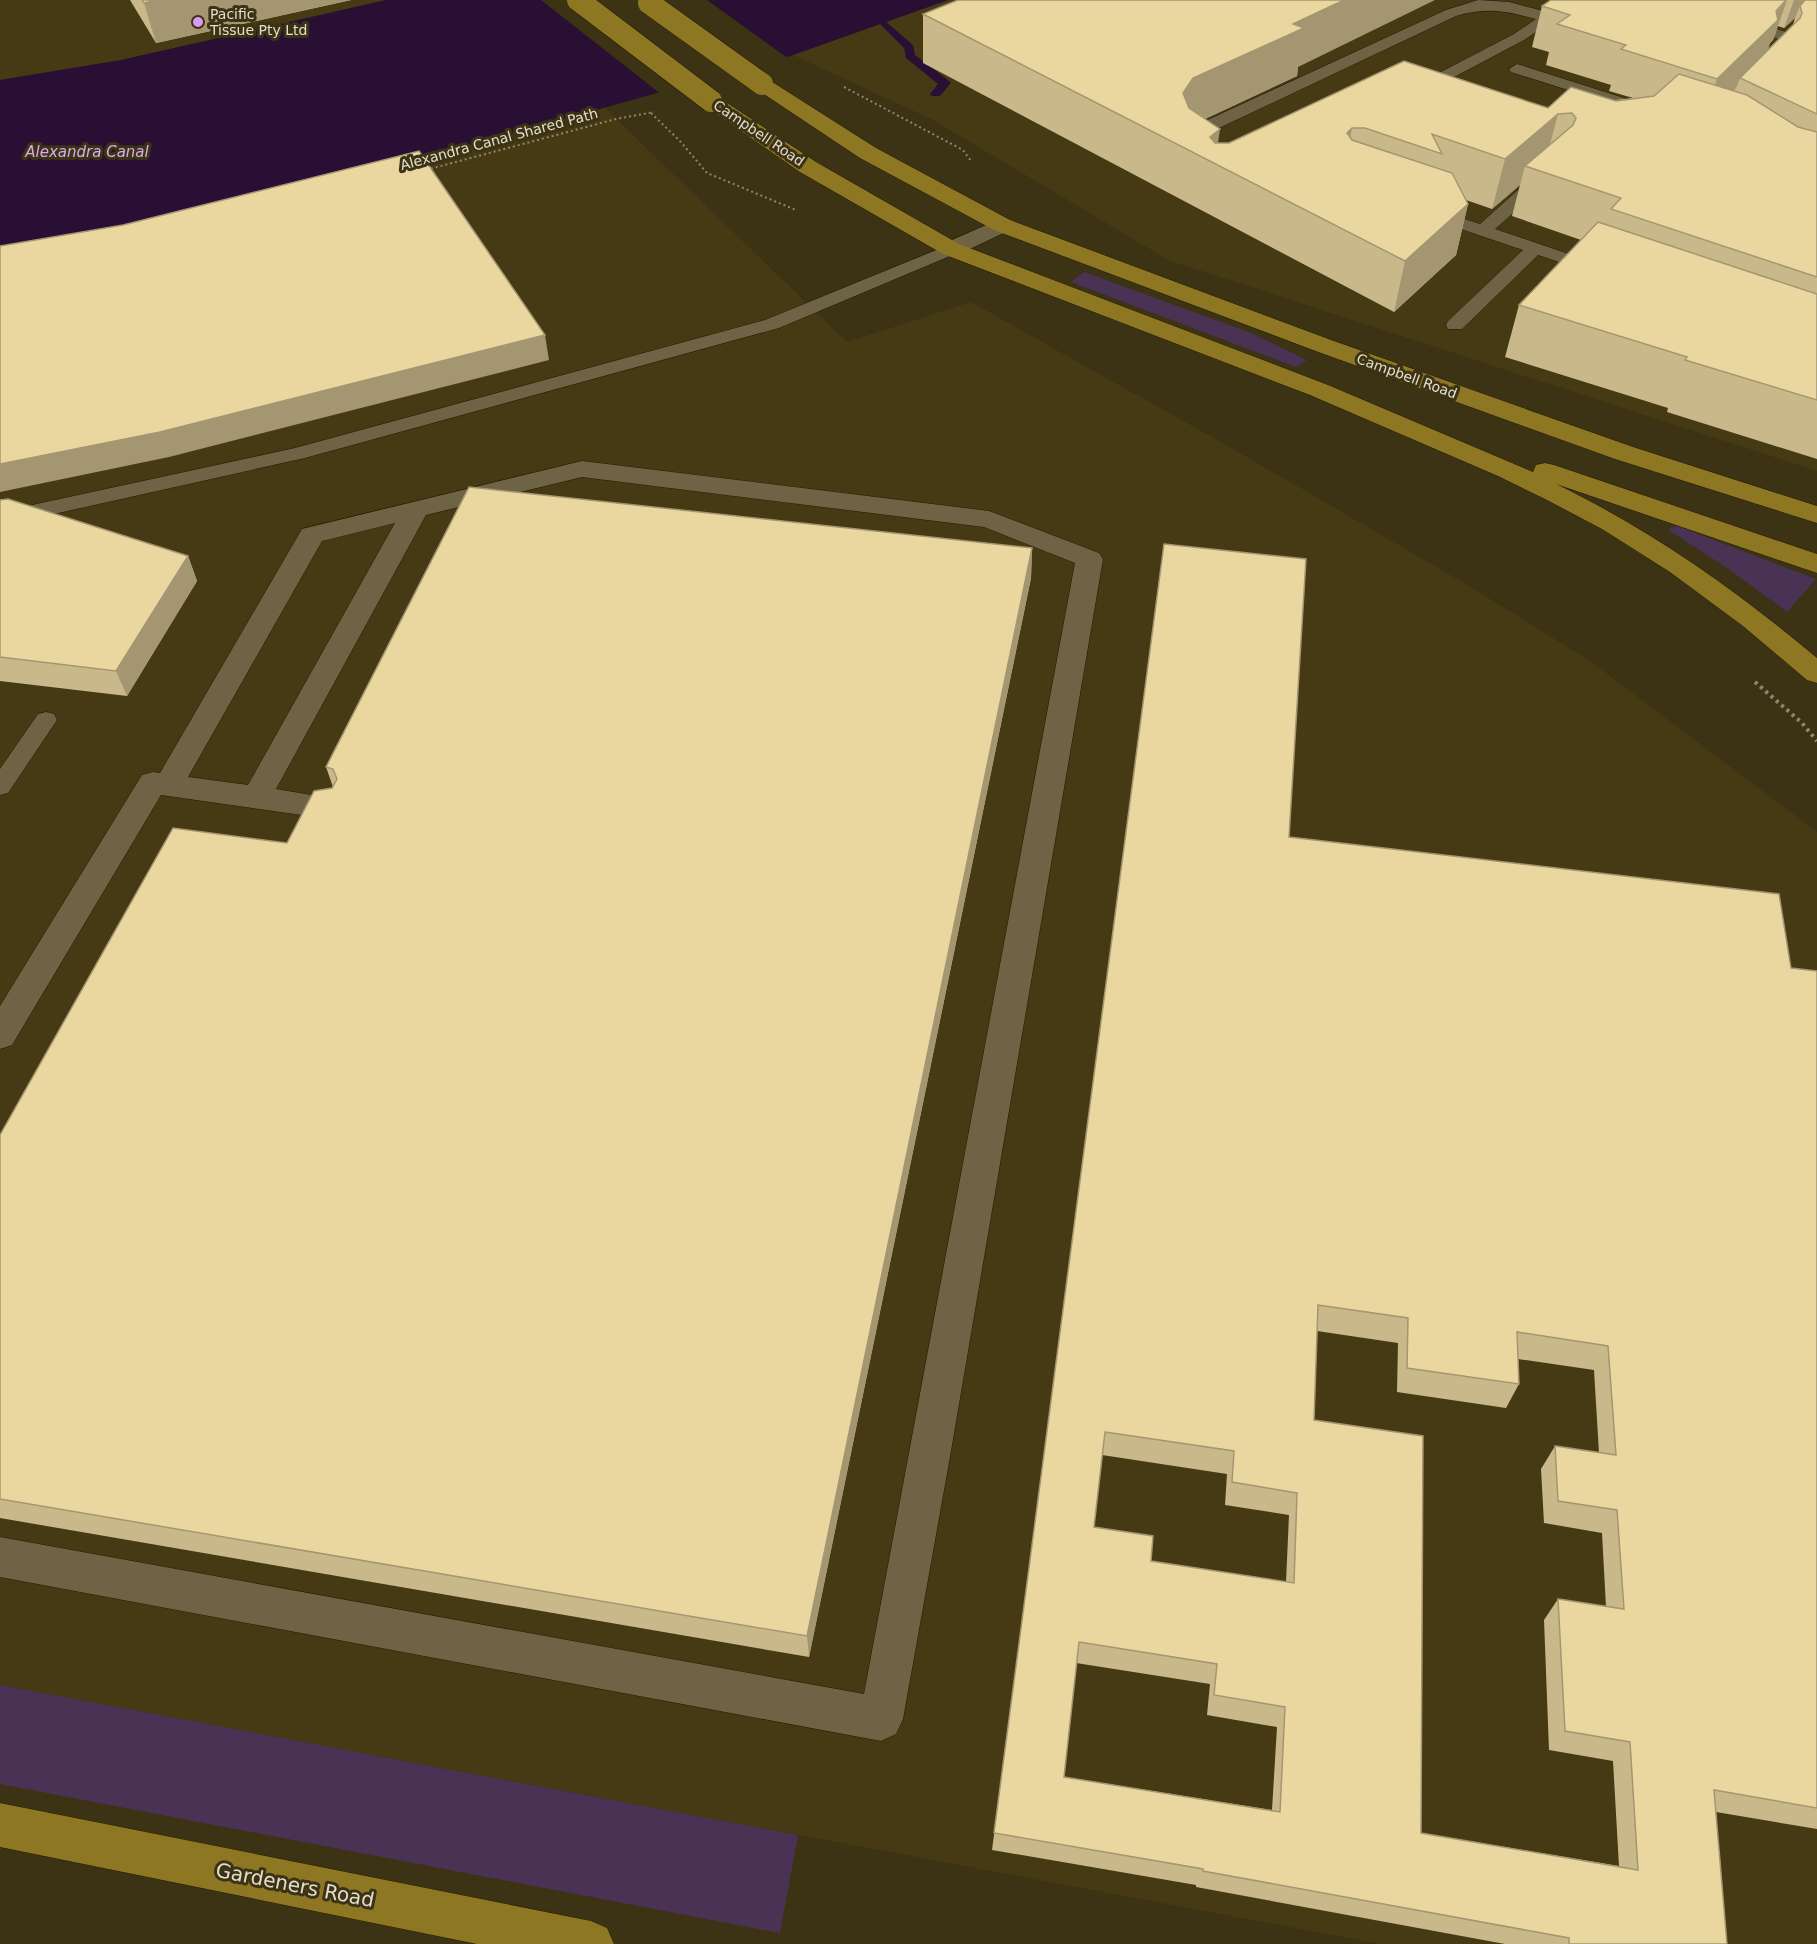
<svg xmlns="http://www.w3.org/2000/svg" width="1817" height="1944" viewBox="0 0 1817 1944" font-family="'DejaVu Sans',sans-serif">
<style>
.built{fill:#463a14}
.green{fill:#4a3255}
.water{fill:#290f34}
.pier{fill:#3c3214}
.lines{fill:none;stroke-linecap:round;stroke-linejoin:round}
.stream{fill:#290f34;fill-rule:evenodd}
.lane-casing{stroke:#231900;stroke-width:1}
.street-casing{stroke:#231900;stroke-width:1}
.primary-casing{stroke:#231900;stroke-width:1}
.path-far1{stroke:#8f876f;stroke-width:2;stroke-dasharray:2 3;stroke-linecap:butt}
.path{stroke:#8f876f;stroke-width:4;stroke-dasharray:3 4;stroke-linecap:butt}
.lane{fill:#6e6344;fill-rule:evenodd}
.street{fill:#6e6344;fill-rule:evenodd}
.primary{fill:#8e7723;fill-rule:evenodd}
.primary-bridge-casing{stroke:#231900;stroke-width:23;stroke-linecap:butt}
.primary-bridge{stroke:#8e7723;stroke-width:22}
.wall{fill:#c9b98a;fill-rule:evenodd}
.shaded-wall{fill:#a49670}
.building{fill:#ead7a0;stroke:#a49670;stroke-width:1.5;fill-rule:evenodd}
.poi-dot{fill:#d99af7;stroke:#3c3214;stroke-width:2}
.labels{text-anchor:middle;stroke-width:6;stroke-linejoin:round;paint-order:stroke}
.far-poi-label{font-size:14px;fill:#e3ddcc;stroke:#3c3214;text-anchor:start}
.far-street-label{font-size:14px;fill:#e3ddcc;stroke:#3c3214}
.far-water-label{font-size:15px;font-style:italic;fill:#d7aaed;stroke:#3c3214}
.near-street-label{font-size:20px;fill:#e3ddcc;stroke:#3c3214}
</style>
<rect width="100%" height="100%" fill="#3c3214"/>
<g class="built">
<polygon points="0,0 386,0 121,60 0,80"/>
<polygon points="948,0 1817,0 1817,471 1168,260 935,121 793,55"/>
<polygon points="605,108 847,342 971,302 1228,446 1466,584 1593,663 1817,832 1817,1944 1380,1944 0,1685 0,256 532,128"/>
</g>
<g class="green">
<polygon points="1084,272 1251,333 1307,360 1296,367 1071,282"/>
<polygon points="1677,526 1816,579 1787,612 1730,570 1670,531 1669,528"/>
<polygon points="0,1685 798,1835 780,1933 0,1784"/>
</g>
<polygon class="water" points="386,0 948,0 793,55 532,128 297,191 0,256 0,80 121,60"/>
<polygon class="pier" points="541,0 707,0 789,59 662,95"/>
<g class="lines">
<polygon class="stream" points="884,20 913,45 915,55 949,81 951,83 940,96 932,96 930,94 938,84 906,58 904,48 879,23"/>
<defs>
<g id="lane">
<path d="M1478,0L1509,2L1547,12L1566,0H1584L1524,40L1424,93H1412L1410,90L1412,87L1514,34L1536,19C1505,11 1488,7 1456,16L1200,137L1194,148H1182L1180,144L1188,129L1446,10Z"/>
<polygon points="1683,0 1699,0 1701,6 1793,34 1796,37 1788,42 1690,12"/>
<polygon points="1517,64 1646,105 1648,108 1646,111 1634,111 1511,72 1509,69"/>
<polygon points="1540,175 1546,176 1549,180 1546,184 1495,229 1601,265 1604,269 1601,273 1595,274 1538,255 1462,329 1448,329 1446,325 1448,321 1523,250 1425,217 1422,213 1425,209 1431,208 1480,224 1534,176"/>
<polygon points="951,244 957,245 960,249 957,253 779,328 305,458 0,526 0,512 295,448 765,320"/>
<polygon points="46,712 54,714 57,720 8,793 0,795 0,769 38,714"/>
</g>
<g id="street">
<polygon points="1002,218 1010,220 1013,225 1010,230 959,254 951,256 943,254 939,249 943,244"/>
<path d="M582,461L989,511L1099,553L1103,559L951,1451L903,1719L896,1734L881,1741L0,1577V1537L864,1694L1075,563L984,527L582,477L426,515L276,789L341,800L345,808L341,816L330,819L161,795L12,1045L0,1049V1006L142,775L153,772L160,773L302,529ZM395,523L248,785L188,777L322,541Z"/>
</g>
<g id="primary">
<polygon points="762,78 769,80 876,148 1010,220 1331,340 1633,447 1817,506 1817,523 1615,459 1313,350 994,230 860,158 755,88 752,84 755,80"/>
<path d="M711,95L718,97L816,162L959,244L1328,385L1533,472L1536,465L1545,463L1554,465L1817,554V573L1556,484C1651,530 1736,590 1817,658V683L1807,680L1743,626L1670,572L1602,529L1547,500L1498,476L1310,395L943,254L800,172L704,105L701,101L704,97Z"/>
<polygon points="0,1803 591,1921 607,1928 614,1944 477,1944 0,1847"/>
</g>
</defs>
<use href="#lane" class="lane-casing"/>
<use href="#street" class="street-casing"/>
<use href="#primary" class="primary-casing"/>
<g class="path-far1">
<polyline points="844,87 963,150 971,161"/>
<polyline points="651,113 679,140 707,173 796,210"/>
<polyline points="426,170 616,119 654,112"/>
</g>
<polyline class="path" points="1755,682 1802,723 1817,741"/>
<use href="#lane" class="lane"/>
<use href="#street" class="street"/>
<use href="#primary" class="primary"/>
<defs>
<g id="primary-bridge">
<polyline points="578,0 711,101"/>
<polyline points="649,3 762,84"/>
</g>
</defs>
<use href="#primary-bridge" class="primary-bridge-casing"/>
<use href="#primary-bridge" class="primary-bridge"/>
</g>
<g class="wall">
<polygon points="130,0 351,0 156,43"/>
<path d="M1551,0H1817V459L1667,412L1668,408L1505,357L1519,305L1581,240L1512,216L1520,185L1492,209L1466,200L1468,204L1456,255L1394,312L923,63V14L1298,67L1297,76L1205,119L1218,143H1229L1404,61L1548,108L1633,98L1609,91L1611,85L1546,65L1549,52L1532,47L1542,6ZM1795,18L1793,25L1768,49L1770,43L1773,40L1778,26L1784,28Z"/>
<polygon points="0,500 188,556 197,581 127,696 0,681"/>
<path d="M1164,544L1289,837L1791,968L1817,971V1829L1716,1812L1727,1944H1505L1196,1887V1885L992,1850ZM1317,1331L1398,1343L1397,1392L1506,1408L1519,1384L1518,1359L1594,1370L1599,1453L1555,1446L1541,1469L1544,1523L1602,1533L1606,1607L1558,1599L1544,1620L1549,1750L1613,1761L1619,1866L1421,1833L1314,1420ZM1102,1455L1227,1474L1225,1505L1289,1515L1286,1582L1151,1561L1094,1527ZM1076,1663L1210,1684L1207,1715L1277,1727L1272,1810L1064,1777Z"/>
<polygon points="1032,548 1031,578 809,1657 0,1518 0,1135 287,843 333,787 326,767"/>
</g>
<g class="shaded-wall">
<polygon points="156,0 351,0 156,43 144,3"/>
<polygon points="1344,0 1435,0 1298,67 1297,76 1187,127 1183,93 1193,78 1293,24"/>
<polygon points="1787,0 1773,40 1770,43 1764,60 1740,78 1736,88 1703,120 1717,79"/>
<polygon points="1794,0 1805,0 1800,6 1795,18 1784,28"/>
<polygon points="1558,114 1545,163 1525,166 1520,185 1492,209 1505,159"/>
<polygon points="1352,128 1343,178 1347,133"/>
<polygon points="1220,129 1215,164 1210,137"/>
<polygon points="1468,204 1456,255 1394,312 1405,261"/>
<polygon points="545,335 549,360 169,457 0,492 0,464"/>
<polygon points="1032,548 1031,578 809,1657 807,1636"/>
<polygon points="188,556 197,581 127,696 116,671"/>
</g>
<g class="building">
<polygon points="142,0 156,0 144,3"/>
<polygon points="958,0 1344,0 1293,24 1304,28 1193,78 1183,93 1189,108 1220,129 1210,137 1215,143 1229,143 1404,61 1548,108 1571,87 1616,101 1654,96 1679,74 1747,95 1798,127 1817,132 1817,277 1611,209 1621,198 1525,166 1573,125 1576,118 1572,113 1558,114 1505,159 1432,134 1442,154 1365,128 1352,128 1347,133 1352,140 1452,173 1468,204 1405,261 923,14"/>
<polygon points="1551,0 1786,0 1776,11 1778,20 1717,79 1621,49 1626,45 1557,24 1570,15 1542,6"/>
<polygon points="1805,0 1817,0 1817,114 1740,78 1800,18 1802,13 1800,6"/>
<polygon points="419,151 545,335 160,432 0,464 0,246 123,225"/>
<polygon points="1598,222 1817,294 1817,400 1685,360 1687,357 1519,305"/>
<polygon points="469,487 1032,548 807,1636 0,1499 0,1135 173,828 287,843 314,791 332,788 337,779 333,769 326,767"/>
<polygon points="8,499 188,556 116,671 0,657 0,500"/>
<path d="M1164,544L1306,559L1289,837L1779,894L1791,968L1817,971V1808L1714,1790L1727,1944H1569V1938L1203,1871V1869L994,1833ZM1318,1305L1408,1318L1407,1368L1519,1384L1517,1332L1608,1346L1616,1455L1555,1446L1558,1501L1617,1510L1624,1609L1558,1599L1565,1731L1630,1742L1638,1870L1421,1833L1423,1436L1314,1420ZM1105,1432L1234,1451L1232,1482L1297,1493L1294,1583L1151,1561L1153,1536L1094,1527ZM1079,1642L1217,1664L1214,1695L1285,1707L1280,1812L1064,1777Z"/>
</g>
<circle class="poi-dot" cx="198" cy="22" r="6"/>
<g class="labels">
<g class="far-poi-label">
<text x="210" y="19">Pacific<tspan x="210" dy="16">Tissue Pty Ltd</tspan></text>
</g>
<g class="far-street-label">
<text transform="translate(759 133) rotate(34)" y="5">Campbell Road</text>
<text transform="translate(499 139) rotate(-15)" y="5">Alexandra Canal Shared Path</text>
<text transform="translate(1407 376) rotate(20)" y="5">Campbell Road</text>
</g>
<g class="far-water-label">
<text x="87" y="157">Alexandra Canal</text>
</g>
<g class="near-street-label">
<text transform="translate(295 1885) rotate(11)" y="7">Gardeners Road</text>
</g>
</g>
</svg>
